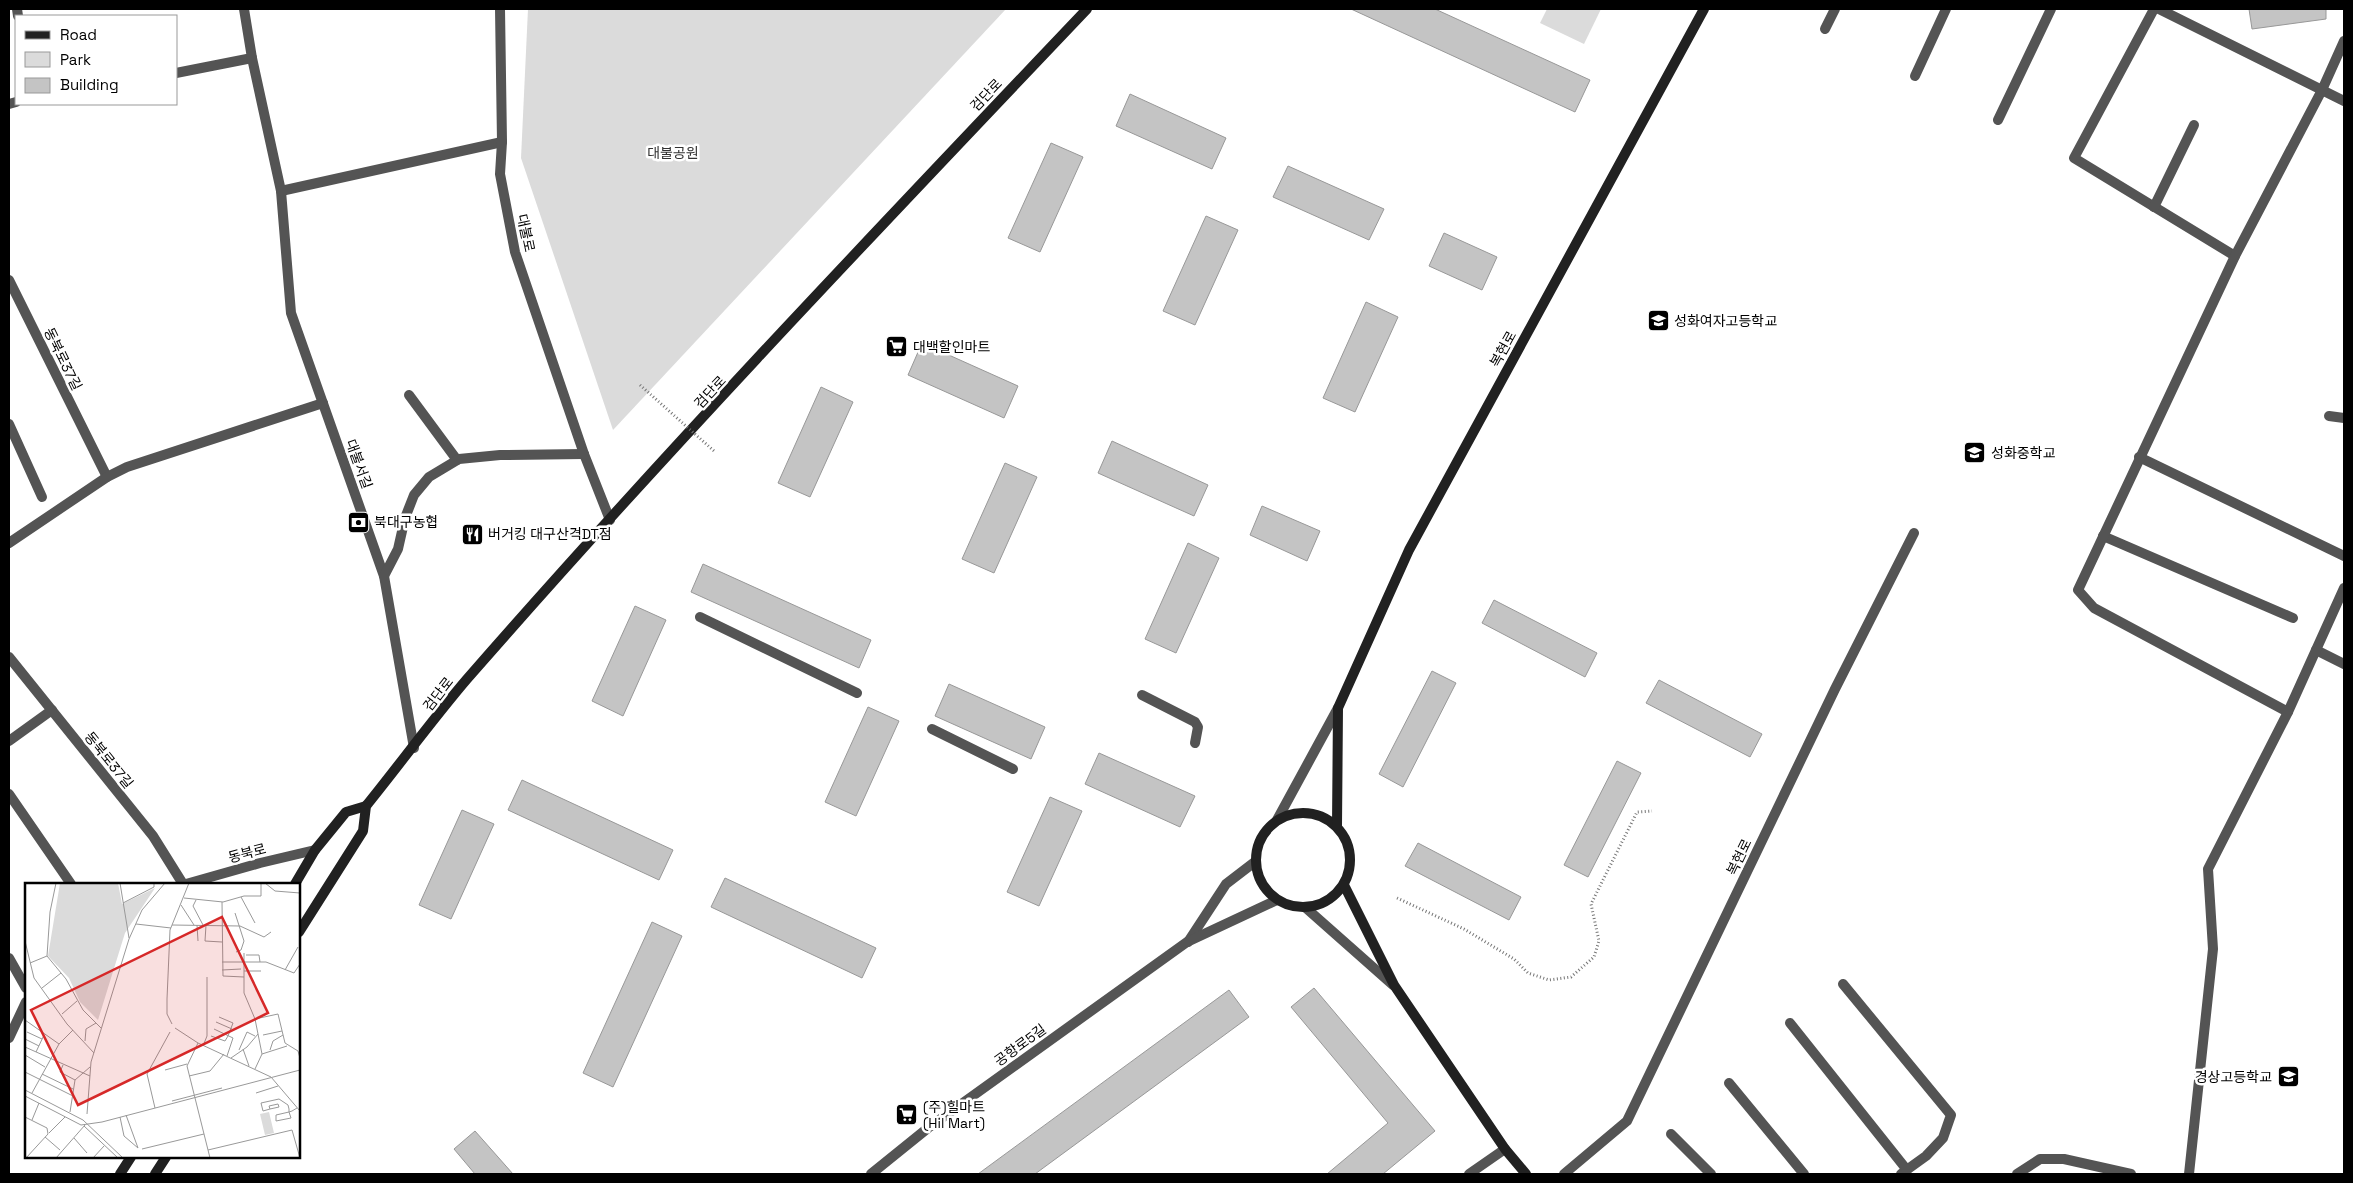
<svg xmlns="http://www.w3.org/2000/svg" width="2353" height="1183" viewBox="0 0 2353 1183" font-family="'Space Grotesk','Noto Sans KR',sans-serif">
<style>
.green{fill:#dbdbdb}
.building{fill:#c4c4c4;stroke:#989898}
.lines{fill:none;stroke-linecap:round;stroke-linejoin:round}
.path{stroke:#767676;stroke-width:3;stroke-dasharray:1 2.5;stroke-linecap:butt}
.service{stroke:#545454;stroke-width:10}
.minor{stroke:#545454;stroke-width:10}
.tertiary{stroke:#545454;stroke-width:10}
.secondary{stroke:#212121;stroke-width:10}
.path-bridge{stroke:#767676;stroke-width:3;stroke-dasharray:1 2.5;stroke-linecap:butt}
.labels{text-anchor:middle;stroke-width:5;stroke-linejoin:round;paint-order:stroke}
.street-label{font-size:14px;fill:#000;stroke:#fff}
.park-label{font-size:14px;fill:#323232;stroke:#fff}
.poi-label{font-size:14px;fill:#000;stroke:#fff;text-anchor:start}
.inset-road{fill:none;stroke:#999;stroke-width:1}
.view{fill:#d62828;fill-opacity:0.15;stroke:#d62828;stroke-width:2.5}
.inset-edge{fill:none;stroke:#000;stroke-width:2.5}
</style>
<rect width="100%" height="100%" fill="#fff"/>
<g class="green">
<polygon points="528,9 1006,9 613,430 521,158"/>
<polygon points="1547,9 1601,9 1584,44 1540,23"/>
</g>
<g class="building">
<polygon points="1351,9 1435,9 1590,80 1575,112"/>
<polygon points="2249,9 2326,9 2326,19 2252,29"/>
<polygon points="1130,94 1226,138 1212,169 1116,126"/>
<polygon points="1051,143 1083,157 1040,252 1008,238"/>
<polygon points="1288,166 1384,209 1369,240 1273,197"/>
<polygon points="1206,216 1238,230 1195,325 1163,311"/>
<polygon points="1444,233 1497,257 1482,290 1429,266"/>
<polygon points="1366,302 1398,317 1355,412 1323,398"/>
<polygon points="922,343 1018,386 1004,418 908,375"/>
<polygon points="821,387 853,402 810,497 778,483"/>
<polygon points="1112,441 1208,485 1194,516 1098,473"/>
<polygon points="1005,463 1037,477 994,573 962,559"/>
<polygon points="1262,506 1320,531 1307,561 1250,535"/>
<polygon points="1188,543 1219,558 1176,653 1145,639"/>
<polygon points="703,564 871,640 859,668 691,592"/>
<polygon points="1494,600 1597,653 1585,677 1482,623"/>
<polygon points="635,606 666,620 623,716 592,701"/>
<polygon points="1432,671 1456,683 1403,787 1379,774"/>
<polygon points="1659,680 1762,734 1750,757 1646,703"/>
<polygon points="949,684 1045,727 1031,759 935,716"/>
<polygon points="868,707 899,721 856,816 825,802"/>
<polygon points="1099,753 1195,796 1180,827 1085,784"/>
<polygon points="1617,761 1641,773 1588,877 1564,865"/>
<polygon points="522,780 673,850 659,880 508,810"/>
<polygon points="1050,797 1082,811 1039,906 1007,892"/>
<polygon points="462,810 494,824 451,919 419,905"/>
<polygon points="1418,843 1521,897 1509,920 1405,866"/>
<polygon points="725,878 876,948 862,978 711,907"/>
<polygon points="652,922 682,936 613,1087 583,1073"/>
<polygon points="1314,988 1435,1131 1383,1174 1327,1174 1388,1123 1291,1007"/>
<polygon points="1229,990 1249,1017 1035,1174 978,1174"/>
<polygon points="475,1131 513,1174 475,1174 454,1149"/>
</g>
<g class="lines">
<polyline class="path" points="1397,898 1464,929 1514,959 1528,973 1549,980 1571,977 1594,957 1599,941 1591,904 1637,812 1652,811"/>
<g class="service">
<polyline points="17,9 18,16"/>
<polyline points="176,73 252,58"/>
<polyline points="9,104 16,102"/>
<polyline points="700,617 857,693"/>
<polyline points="1142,695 1195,722 1198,727 1195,743"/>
<polyline points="932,729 1013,769"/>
</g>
<g class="minor">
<polyline points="244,9 252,58 281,191 291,313 384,576 414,748"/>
<polyline points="2154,9 2074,158 2235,256"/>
<polyline points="2159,9 2344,101"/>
<polyline points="1825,29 1835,9"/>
<polyline points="1915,76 1946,9"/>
<polyline points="1998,120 2051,9"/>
<polyline points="281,191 502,142"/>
<polyline points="2154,207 2194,125"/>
<polyline points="9,280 107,477"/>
<polyline points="409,395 457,460"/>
<polyline points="2329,416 2344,418"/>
<polyline points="9,424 42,497"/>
<polyline points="2139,457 2344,556"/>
<polyline points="2103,536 2293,618"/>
<polyline points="9,543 107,477 127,467 323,403"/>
<polyline points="384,576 398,549 405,518 414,495 429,477 459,459 500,455 584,454"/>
<polyline points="2316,650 2344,664"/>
<polyline points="9,657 153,836 183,884"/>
<polyline points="2288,712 2344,588"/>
<polyline points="9,741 52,710"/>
<polyline points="9,794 71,884"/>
<polyline points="186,884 260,863 315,850"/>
<polyline points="9,958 26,988"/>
<polyline points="1843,984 1951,1115 1943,1138 1926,1156 1901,1174"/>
<polyline points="1790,1023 1907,1170"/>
<polyline points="9,1038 26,1002"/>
<polyline points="1729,1083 1804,1174"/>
<polyline points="1671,1134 1711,1174"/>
<polyline points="1469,1174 1505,1149"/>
<polyline points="1564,1174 1627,1121 1835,689 1914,533"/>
<polyline points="2017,1174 2040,1159 2064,1159 2131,1174"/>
<polyline points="2189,1174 2213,949 2208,869 2288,712 2094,608 2078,590 2235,256 2322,90 2344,41"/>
</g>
<g class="tertiary">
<polyline points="500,9 502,142 500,174 515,252 584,454 610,520"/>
<polyline points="1277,820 1338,708"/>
<polyline points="1306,908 1393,985"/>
<polyline points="1188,942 1226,884 1256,861"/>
<polyline points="871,1174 928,1128 1187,942 1277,900"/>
</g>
<g class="secondary">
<circle cx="1303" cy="860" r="47"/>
<polyline points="1337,826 1338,708 1409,550 1704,9"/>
<polyline points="295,884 315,850 346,812 366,806"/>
<polyline points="1344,885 1394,985 1505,1149 1526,1174"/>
<path d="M299,932L363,831L366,806C400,764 432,720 467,679C667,450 878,229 1087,9"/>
<polyline points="120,1174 131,1157"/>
<polyline points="155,1174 166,1157"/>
</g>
<polyline class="path-bridge" points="640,385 714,451"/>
</g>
<defs>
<symbol id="school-square" viewBox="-11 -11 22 22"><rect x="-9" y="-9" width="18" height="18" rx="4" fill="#000" stroke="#fff"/><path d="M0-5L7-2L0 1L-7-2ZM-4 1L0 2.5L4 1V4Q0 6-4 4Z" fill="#fff"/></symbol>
<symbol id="supermarket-square" viewBox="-11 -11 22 22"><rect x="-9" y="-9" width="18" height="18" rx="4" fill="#000" stroke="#fff"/><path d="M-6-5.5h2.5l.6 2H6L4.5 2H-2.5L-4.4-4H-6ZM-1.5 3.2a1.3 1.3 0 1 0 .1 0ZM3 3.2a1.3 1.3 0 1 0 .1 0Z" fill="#fff"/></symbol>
<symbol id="bank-square" viewBox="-11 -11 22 22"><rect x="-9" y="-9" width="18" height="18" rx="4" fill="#000" stroke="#fff"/><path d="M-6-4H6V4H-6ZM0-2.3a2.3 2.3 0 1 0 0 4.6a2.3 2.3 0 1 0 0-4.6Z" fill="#fff"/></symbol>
<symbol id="restaurant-square" viewBox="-11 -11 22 22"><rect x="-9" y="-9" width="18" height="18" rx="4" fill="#000" stroke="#fff"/><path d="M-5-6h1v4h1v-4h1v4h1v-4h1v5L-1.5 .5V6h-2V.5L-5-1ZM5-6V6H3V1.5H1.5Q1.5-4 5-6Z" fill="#fff"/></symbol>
</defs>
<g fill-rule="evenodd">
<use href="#school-square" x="1646" y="308" width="25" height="25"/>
<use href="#supermarket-square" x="884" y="334" width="25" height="25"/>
<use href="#school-square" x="1962" y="440" width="25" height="25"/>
<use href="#bank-square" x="346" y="510" width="25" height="25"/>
<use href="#restaurant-square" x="460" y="522" width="25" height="25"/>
<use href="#school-square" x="2276" y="1064" width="25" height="25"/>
<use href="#supermarket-square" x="894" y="1102" width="25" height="25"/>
</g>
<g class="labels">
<g class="street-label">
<text transform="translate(986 95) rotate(-46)" y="5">검단로</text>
<text transform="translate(526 233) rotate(78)" y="5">대불로</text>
<text transform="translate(1503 349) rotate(-61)" y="5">복현로</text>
<text transform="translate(63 359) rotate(64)" y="5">동북로37길</text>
<text transform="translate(710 392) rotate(-47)" y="5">검단로</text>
<text transform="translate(359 464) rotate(70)" y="5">대불서길</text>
<text transform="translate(438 694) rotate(-52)" y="5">검단로</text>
<text transform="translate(109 760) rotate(51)" y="5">동북로37길</text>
<text transform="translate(247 853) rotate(-15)" y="5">동북로</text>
<text transform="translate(1739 857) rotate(-64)" y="5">복현로</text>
<text transform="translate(1020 1045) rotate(-36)" y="5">공항로5길</text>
</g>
<g class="park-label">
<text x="673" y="158">대불공원</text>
</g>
<g class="poi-label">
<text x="1674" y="326">성화여자고등학교</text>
<text x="913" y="352">대백할인마트</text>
<text x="1991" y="458">성화중학교</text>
<text x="374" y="527">북대구농협</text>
<text x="488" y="539">버거킹 대구산격DT점</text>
<text x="2272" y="1082" text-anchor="end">경상고등학교</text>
<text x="923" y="1112">(주)힐마트<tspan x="923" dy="16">(Hil Mart)</tspan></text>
</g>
</g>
<g transform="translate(25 883)">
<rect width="275" height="275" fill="#fff"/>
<path d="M35,0H93L97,21L130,5L100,50L73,137L55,119L44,95L23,73ZM244,229L249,250L240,252L235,231Z" fill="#dbdbdb"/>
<path class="inset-road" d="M31,0L25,29L22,73L41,96L58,127L76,145M95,0L104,55M240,0L250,8L275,10M216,14L230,40M159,15L198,19L219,13H236V0M171,17L168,23L178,42M197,19L198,93L219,94V110L230,136L237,171L230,186M98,20L129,4V0M156,22L169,42M210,30L219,58L216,67L211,69M111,41L146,45M147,42L215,43L239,54L246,49M172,42L173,58M181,42L180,58L197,59M0,58L9,95L42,141L69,170M219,70V94M221,72H234L235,79M197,79H241L269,90L275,81M5,80L22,73M197,87L216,86M260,87L273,64M219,88H236M17,105L36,90M37,131L52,118M194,134L208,140L203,153M230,136L253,131L260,160L273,168L275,175M0,137L34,161M191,139L207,146M147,141L142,131V116L145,47L164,0M150,145L173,160L246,194L275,228M189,146L208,155L202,173M2,149L17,156M238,152L257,148M186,153L200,158L203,153M0,156L14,163M60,158L61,146L71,140M173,160L162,183L185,275M178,163L182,153V94M0,164L65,193M218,166L224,183M214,167L222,149L230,153M245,167L248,158L258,152M11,169L19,152M237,171L262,163M0,172L20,184M206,175L222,164L233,151M38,182L35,189L50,197M140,187L162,181M0,189L48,213M17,191L48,206M164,193L185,188L199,171M0,207L58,237L98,275M7,210L34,161L48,147M231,210L253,203M0,213L56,242L77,239L275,187M147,218L197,205M130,225L122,191L145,149M245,226L244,223L253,221L254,224L245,226L238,228L236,220L254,216L263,222L264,226V229L266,235L251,238V232L264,229L267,228L272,225M45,229L50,197L65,184M62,231L66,179L104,56L117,27L140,0M0,234L22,245L23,251L1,275M95,234L99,253L113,265L101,232M7,237L14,220M59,243L93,275M24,250L40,234M20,254L35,267M49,255L62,270M117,266L179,251M183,267L267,247L275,275M31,275L60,242M68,275L79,263"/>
<path class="view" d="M197,34L243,130L53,222L6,127Z"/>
<rect width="275" height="275" class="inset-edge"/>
</g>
<rect width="2353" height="1183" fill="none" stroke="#000000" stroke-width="20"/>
<rect x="15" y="15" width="162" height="90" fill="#ffffff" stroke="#999999"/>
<rect x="25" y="31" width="25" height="8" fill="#212121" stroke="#999999"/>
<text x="60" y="40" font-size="15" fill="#000000">Road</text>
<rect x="25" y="52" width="25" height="15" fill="#dbdbdb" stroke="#999999"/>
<text x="60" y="65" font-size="15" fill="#000000">Park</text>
<rect x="25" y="78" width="25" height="15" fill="#c4c4c4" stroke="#999999"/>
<text x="60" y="90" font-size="15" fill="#000000">Building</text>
</svg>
